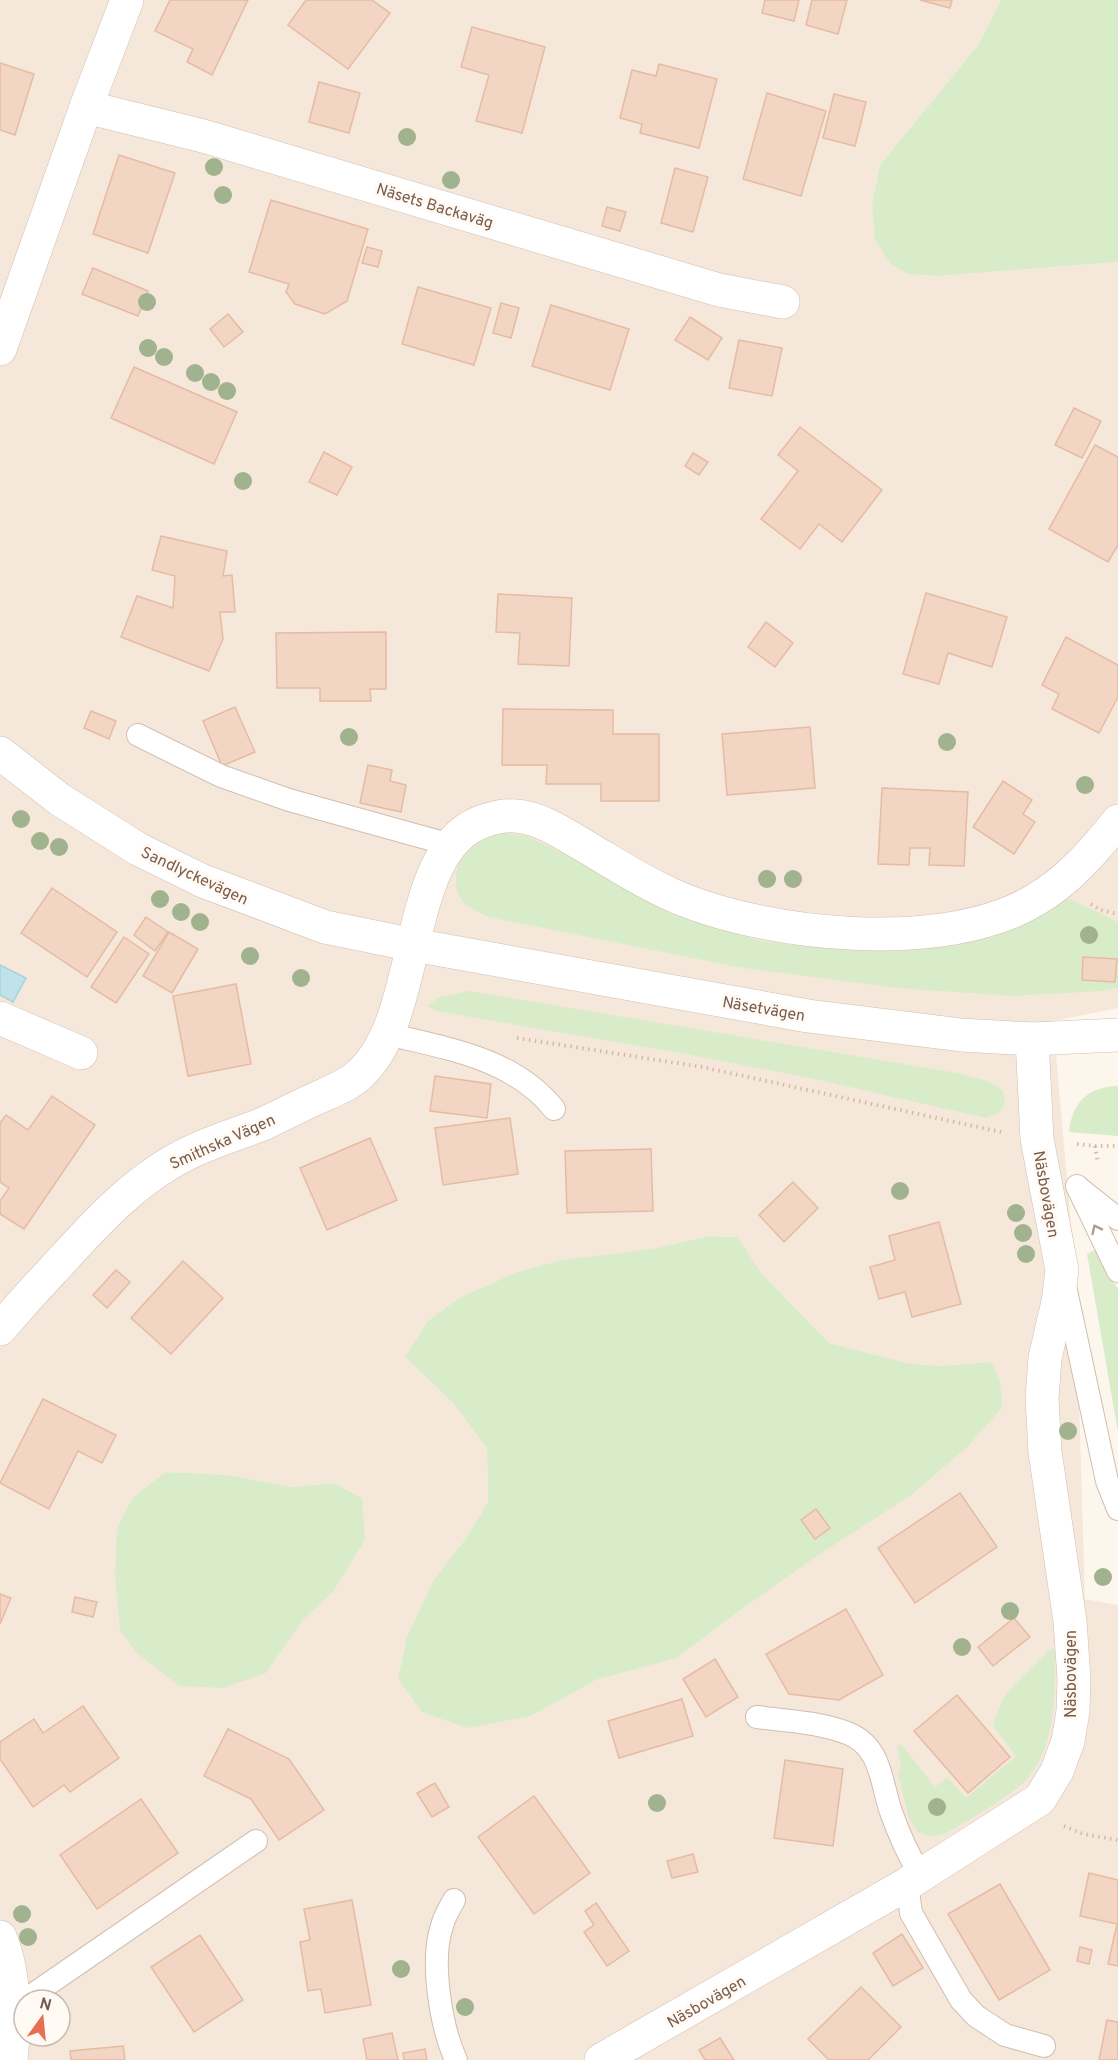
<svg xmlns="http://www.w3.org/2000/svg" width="1118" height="2060" viewBox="0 0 1118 2060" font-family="Overpass,sans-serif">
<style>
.residential{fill:#f5e8da;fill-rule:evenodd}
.green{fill:#d8ecc9}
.water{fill:#bfe3e8;stroke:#a5d3da;stroke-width:1.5}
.building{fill:#f3d5c3;stroke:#e6bba3;stroke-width:1.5}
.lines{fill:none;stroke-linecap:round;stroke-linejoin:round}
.service-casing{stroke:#d1beb0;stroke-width:24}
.minor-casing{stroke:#d1beb0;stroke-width:34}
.tertiary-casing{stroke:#d1beb0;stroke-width:34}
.path{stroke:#d9b8a5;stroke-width:4;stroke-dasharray:1.5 4.5;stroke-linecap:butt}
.service{stroke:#fff;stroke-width:22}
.minor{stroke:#fff;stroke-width:33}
.tertiary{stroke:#fff;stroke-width:33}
.tree{fill:#a0b28e}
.oneway{stroke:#af9d94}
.labels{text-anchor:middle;stroke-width:6;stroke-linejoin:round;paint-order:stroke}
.street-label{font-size:16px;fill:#7a5c4d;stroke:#fffaf3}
</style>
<rect width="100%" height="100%" fill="#fdf6ec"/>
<path class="residential" d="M0,0H1001L979,44L880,165L872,204L875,240L940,276L1118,262V1008L1053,1021L1075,1270L1085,1599L1118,1605V2060H0ZM709,1236L738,1237L761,1273L829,1343L907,1363L940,1366L991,1362L823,1552L742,1609L677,1658L596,1680L531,1716L465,1540L488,1502L487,1448L453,1403L405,1357L652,1249ZM166,1472L228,1475L291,1487L333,1483L332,1593L304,1619L266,1673ZM24,2000H60V2036H24Z"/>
<g class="green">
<polygon points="1001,0 1118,0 1118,262 940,276 908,274 891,264 875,240 872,204 880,165 979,44"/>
<path d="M496,832L527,836L581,862L671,914L760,941L821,948L881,949L1020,924L1067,898L1118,922V988L1102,991L1013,996L897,988L737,967L488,917C479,912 466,907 460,898C450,880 460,848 477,838C483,835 490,834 496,832Z"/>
<polygon points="469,991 957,1073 988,1081 1003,1091 1005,1103 1000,1112 986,1118 819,1080 691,1055 436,1011 427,1006 439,997"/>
<path d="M1118,1086V1136L1069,1132C1072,1102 1088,1087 1118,1086Z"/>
<polygon points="709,1236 738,1237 761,1273 829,1343 907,1363 940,1366 991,1362 1000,1380 1002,1408 967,1447 911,1495 823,1552 742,1609 677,1658 596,1680 531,1716 467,1728 422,1712 398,1679 407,1637 434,1580 465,1540 488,1502 487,1448 453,1403 405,1357 428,1321 461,1297 518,1272 562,1260 652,1249"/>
<polygon points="1095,1250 1118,1289 1118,1432 1087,1254"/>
<polygon points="166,1472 228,1475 291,1487 333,1483 362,1498 365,1540 332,1593 304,1619 266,1673 223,1688 179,1686 137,1653 120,1631 115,1575 117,1528 133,1497"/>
<path d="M1054,1648C1057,1689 1055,1754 1023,1783C1001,1802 974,1816 950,1831C939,1837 929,1838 918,1832L909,1819L901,1786L898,1774L901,1766L897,1747L901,1744L935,1787L947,1777L966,1798L1016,1756L993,1726C997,1714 1001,1701 1009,1690L1048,1651Z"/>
</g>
<polygon class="water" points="0,965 26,978 13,1002 0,995"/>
<g class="building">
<polygon points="170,0 248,0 212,75 187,62 193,49 155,31"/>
<polygon points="306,0 372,0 390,13 348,69 288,25"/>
<polygon points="765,0 799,0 794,21 762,13"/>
<polygon points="812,0 847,0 838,34 806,25"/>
<polygon points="920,0 952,0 950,8"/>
<polygon points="472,27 545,47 522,133 476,121 489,75 461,67"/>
<polygon points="0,63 34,74 15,135 0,130"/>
<polygon points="659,64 717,79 699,148 640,133 642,124 620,118 632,70 656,76"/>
<polygon points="319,82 360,93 349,133 309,122"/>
<polygon points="767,93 826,111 801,196 743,179"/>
<polygon points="834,94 866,102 855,146 823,138"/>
<polygon points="119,155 175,173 148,253 93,234"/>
<polygon points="675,168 708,177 693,232 661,223"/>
<polygon points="271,200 368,229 347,301 325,314 295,304 286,292 289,284 249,272"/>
<polygon points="607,207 626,212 620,231 602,226"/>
<polygon points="367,247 382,251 378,267 362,263"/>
<polygon points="93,268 148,291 138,316 82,294"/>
<polygon points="418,287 491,308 474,365 402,344"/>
<polygon points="501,303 519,308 511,338 493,333"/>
<polygon points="551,305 629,329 610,390 532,366"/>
<polygon points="228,314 243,332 224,347 210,329"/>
<polygon points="690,317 722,338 708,360 675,340"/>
<polygon points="739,340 782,348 772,396 729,388"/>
<polygon points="134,367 237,412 214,464 111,418"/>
<polygon points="1074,408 1101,421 1082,458 1055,445"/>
<polygon points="800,427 882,490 842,542 819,524 800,549 761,519 798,471 778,455"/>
<polygon points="1095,445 1118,457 1118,545 1108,562 1049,529"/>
<polygon points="324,452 352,467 337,495 309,482"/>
<polygon points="693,453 708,462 699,475 685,466"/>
<polygon points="161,536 227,551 223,576 232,575 235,612 220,612 223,639 209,671 121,637 137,596 173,608 175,576 152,570"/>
<polygon points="926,593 1007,617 992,667 948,653 939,684 903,674"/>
<polygon points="498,594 572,598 569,666 518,664 520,633 496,632"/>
<polygon points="766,622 793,643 775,667 748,647"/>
<polygon points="386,632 386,689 370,689 371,701 320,701 320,688 277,688 276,633"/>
<polygon points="1066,637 1118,665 1118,697 1099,733 1052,709 1059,694 1042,685"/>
<polygon points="235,707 255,752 222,766 203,721"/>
<polygon points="503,709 613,710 613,734 659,734 659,801 601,801 601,784 546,784 547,765 502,765"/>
<polygon points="91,711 116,721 109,739 84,728"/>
<polygon points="810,727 815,788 727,795 722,734"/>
<polygon points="368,765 392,770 390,781 406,785 401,812 360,803"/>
<polygon points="1003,781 1032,800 1023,814 1035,822 1014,854 973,827"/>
<polygon points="882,788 968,792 964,866 929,865 930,848 910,848 909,865 878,864"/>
<polygon points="52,888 117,932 87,977 21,933"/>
<polygon points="146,917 168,932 155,951 134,935"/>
<polygon points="169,932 198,949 172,993 143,976"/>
<polygon points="124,937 149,954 116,1003 91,987"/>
<polygon points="1083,957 1117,959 1115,982 1082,980"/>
<polygon points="236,984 251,1064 188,1076 173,996"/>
<polygon points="435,1076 491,1084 487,1118 430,1111"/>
<polygon points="52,1096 95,1125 24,1229 0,1214 0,1201 9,1188 0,1182 0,1123 6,1115 28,1130"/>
<polygon points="510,1118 518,1174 443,1185 435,1128"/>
<polygon points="370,1138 397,1200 327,1230 300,1168"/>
<polygon points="651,1149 653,1211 567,1213 565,1151"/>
<polygon points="793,1182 818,1208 784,1242 759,1215"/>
<polygon points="939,1222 961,1304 912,1317 905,1292 879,1299 870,1267 895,1260 889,1236"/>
<polygon points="183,1261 223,1298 171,1354 131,1318"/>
<polygon points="116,1270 130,1282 107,1308 93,1295"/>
<polygon points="43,1399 116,1435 102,1463 78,1451 49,1509 0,1483"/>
<polygon points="960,1493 997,1547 915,1603 878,1548"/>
<polygon points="816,1509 830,1528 815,1539 801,1520"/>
<polygon points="0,1594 11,1598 0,1624"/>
<polygon points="75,1597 97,1602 93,1617 72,1612"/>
<polygon points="846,1609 883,1675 839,1700 789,1694 766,1654"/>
<polygon points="1014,1618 1030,1637 993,1666 978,1647"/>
<polygon points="715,1659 738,1697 706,1717 683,1679"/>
<polygon points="957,1695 1010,1757 968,1793 914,1731"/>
<polygon points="682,1699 693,1736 619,1758 608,1721"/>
<polygon points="83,1706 119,1758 70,1792 64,1785 33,1807 0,1759 0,1742 34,1719 43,1733"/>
<polygon points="228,1729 289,1759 324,1810 279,1840 251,1799 204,1776"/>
<polygon points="785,1760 843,1769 833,1846 774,1838"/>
<polygon points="435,1783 449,1807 432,1817 417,1793"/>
<polygon points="534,1796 590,1873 534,1914 478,1837"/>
<polygon points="141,1799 178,1853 97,1909 60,1855"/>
<polygon points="693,1854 698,1872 672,1878 667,1861"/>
<polygon points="1089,1873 1118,1880 1118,1966 1108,1964 1117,1924 1080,1916"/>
<polygon points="1000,1884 1050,1970 999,2000 948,1914"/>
<polygon points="352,1900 371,2005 325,2013 321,1989 308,1991 300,1942 310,1940 304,1909"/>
<polygon points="596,1903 629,1951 607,1966 584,1932 594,1925 585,1911"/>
<polygon points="902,1934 923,1968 893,1986 873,1953"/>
<polygon points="200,1935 243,2000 194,2032 151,1967"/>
<polygon points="1080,1947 1092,1950 1089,1964 1077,1961"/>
<polygon points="861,1987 901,2027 868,2060 829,2060 808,2039"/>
<polygon points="1107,2020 1118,2022 1118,2060 1099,2060"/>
<polygon points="392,2033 398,2060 367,2060 363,2039"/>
<polygon points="720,2038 734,2060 705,2060 699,2050"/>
<polygon points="123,2046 125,2060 71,2060 70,2051"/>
<polygon points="425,2049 427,2060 404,2060 403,2053"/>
</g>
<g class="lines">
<defs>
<g id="service">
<polyline points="138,735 221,776 289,800 451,845"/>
<path d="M388,1034C448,1049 513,1058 554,1109"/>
<polyline points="1077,1186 1118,1271"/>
<polyline points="1079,1188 1118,1219"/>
<polyline points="1065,1286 1107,1481 1118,1509"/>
<path d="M757,1717C786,1721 819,1722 847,1733C880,1745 881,1780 890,1809C898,1832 908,1855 921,1876"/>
<polyline points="907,1884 911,1913 961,2000 976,2016 1005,2035 1044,2046"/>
<path d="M454,1900C450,1908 444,1917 442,1926C430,1961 441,2027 456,2060"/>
<polyline points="25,2000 256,1841"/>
</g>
<g id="minor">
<polyline points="86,107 203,136 719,290 783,302"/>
<polyline points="0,349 86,107 127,0"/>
<polyline points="0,753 59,799 138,849 203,881 325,927 414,945"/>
<polyline points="0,1018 81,1053"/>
<path d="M0,1329C17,1309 35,1289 53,1270C95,1224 137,1176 195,1150C217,1140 240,1133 263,1124C280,1116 297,1107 315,1099C330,1092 347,1086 359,1075C426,1016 400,844 487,820C496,817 507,815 516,816C542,818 565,835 588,848C615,864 641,881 670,894C762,936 945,955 1035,900C1068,881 1094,851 1118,821"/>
<path d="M0,1937C16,1974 15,2021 11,2060"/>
<polyline points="601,2060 907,1884 1040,1799 1057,1771 1068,1741 1073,1711 1074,1679 1070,1621 1045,1452 1042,1398 1045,1358 1058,1302 1062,1270 1037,1139 1032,1039"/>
</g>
<polyline id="tertiary" points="414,945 808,1016 961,1035 1032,1039 1118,1035"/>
</defs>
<use href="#service" class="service-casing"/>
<use href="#minor" class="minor-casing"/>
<use href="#tertiary" class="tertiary-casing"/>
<g class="path">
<polyline points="1091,904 1100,910 1118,914"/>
<polyline points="517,1038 702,1067 1001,1132"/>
<polyline points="1077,1144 1095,1146 1118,1146"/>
<polyline points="1095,1146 1098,1163"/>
<polyline points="1064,1826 1083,1834 1118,1840"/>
</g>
<use href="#service" class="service"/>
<use href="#minor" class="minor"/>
<use href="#tertiary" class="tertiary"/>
</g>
<g class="tree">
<circle cx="407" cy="137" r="9"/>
<circle cx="214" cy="167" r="9"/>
<circle cx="451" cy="180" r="9"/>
<circle cx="223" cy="195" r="9"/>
<circle cx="147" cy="302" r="9"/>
<circle cx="148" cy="348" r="9"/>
<circle cx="164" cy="357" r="9"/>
<circle cx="195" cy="373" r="9"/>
<circle cx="211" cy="382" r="9"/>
<circle cx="227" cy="391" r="9"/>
<circle cx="243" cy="481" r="9"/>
<circle cx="349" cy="737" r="9"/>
<circle cx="947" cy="742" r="9"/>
<circle cx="1085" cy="785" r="9"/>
<circle cx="21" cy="819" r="9"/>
<circle cx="40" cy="841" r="9"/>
<circle cx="59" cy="847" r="9"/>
<circle cx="767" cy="879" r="9"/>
<circle cx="793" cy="879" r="9"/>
<circle cx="160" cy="899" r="9"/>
<circle cx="181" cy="912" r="9"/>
<circle cx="200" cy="922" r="9"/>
<circle cx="1089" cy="935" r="9"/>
<circle cx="250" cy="956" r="9"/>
<circle cx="301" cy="978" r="9"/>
<circle cx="900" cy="1191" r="9"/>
<circle cx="1016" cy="1213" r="9"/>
<circle cx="1023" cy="1233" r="9"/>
<circle cx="1026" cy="1254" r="9"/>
<circle cx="1068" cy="1431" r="9"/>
<circle cx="1103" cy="1577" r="9"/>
<circle cx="1010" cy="1611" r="9"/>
<circle cx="962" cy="1647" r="9"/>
<circle cx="657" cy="1803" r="9"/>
<circle cx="937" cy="1807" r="9"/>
<circle cx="22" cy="1914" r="9"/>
<circle cx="28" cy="1937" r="9"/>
<circle cx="401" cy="1969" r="9"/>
<circle cx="465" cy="2007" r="9"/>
</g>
<defs><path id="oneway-chevron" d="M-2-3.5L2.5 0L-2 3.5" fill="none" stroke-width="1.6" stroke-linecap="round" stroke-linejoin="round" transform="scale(1.5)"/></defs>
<use class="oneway" href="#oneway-chevron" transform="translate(1096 1229) rotate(-116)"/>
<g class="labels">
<g class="street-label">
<text transform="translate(435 205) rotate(17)" y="6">Näsets Backaväg</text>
<text transform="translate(195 875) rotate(25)" y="6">Sandlyckevägen</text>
<text transform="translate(764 1008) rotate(10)" y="6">Näsetvägen</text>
<text transform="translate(222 1141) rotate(-24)" y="6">Smithska Vägen</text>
<text transform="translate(1047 1194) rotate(80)" y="6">Näsbovägen</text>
<text transform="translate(1070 1674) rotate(-90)" y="6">Näsbovägen</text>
<text transform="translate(706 2001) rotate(-30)" y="6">Näsbovägen</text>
</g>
</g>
<g transform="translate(42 2018) rotate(15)"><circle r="28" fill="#fffaf3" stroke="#cabbb1" stroke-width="1.5"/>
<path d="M0-4.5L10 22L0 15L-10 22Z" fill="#e76f51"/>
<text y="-9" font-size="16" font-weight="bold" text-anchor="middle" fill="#7a5c4d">N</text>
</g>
</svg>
